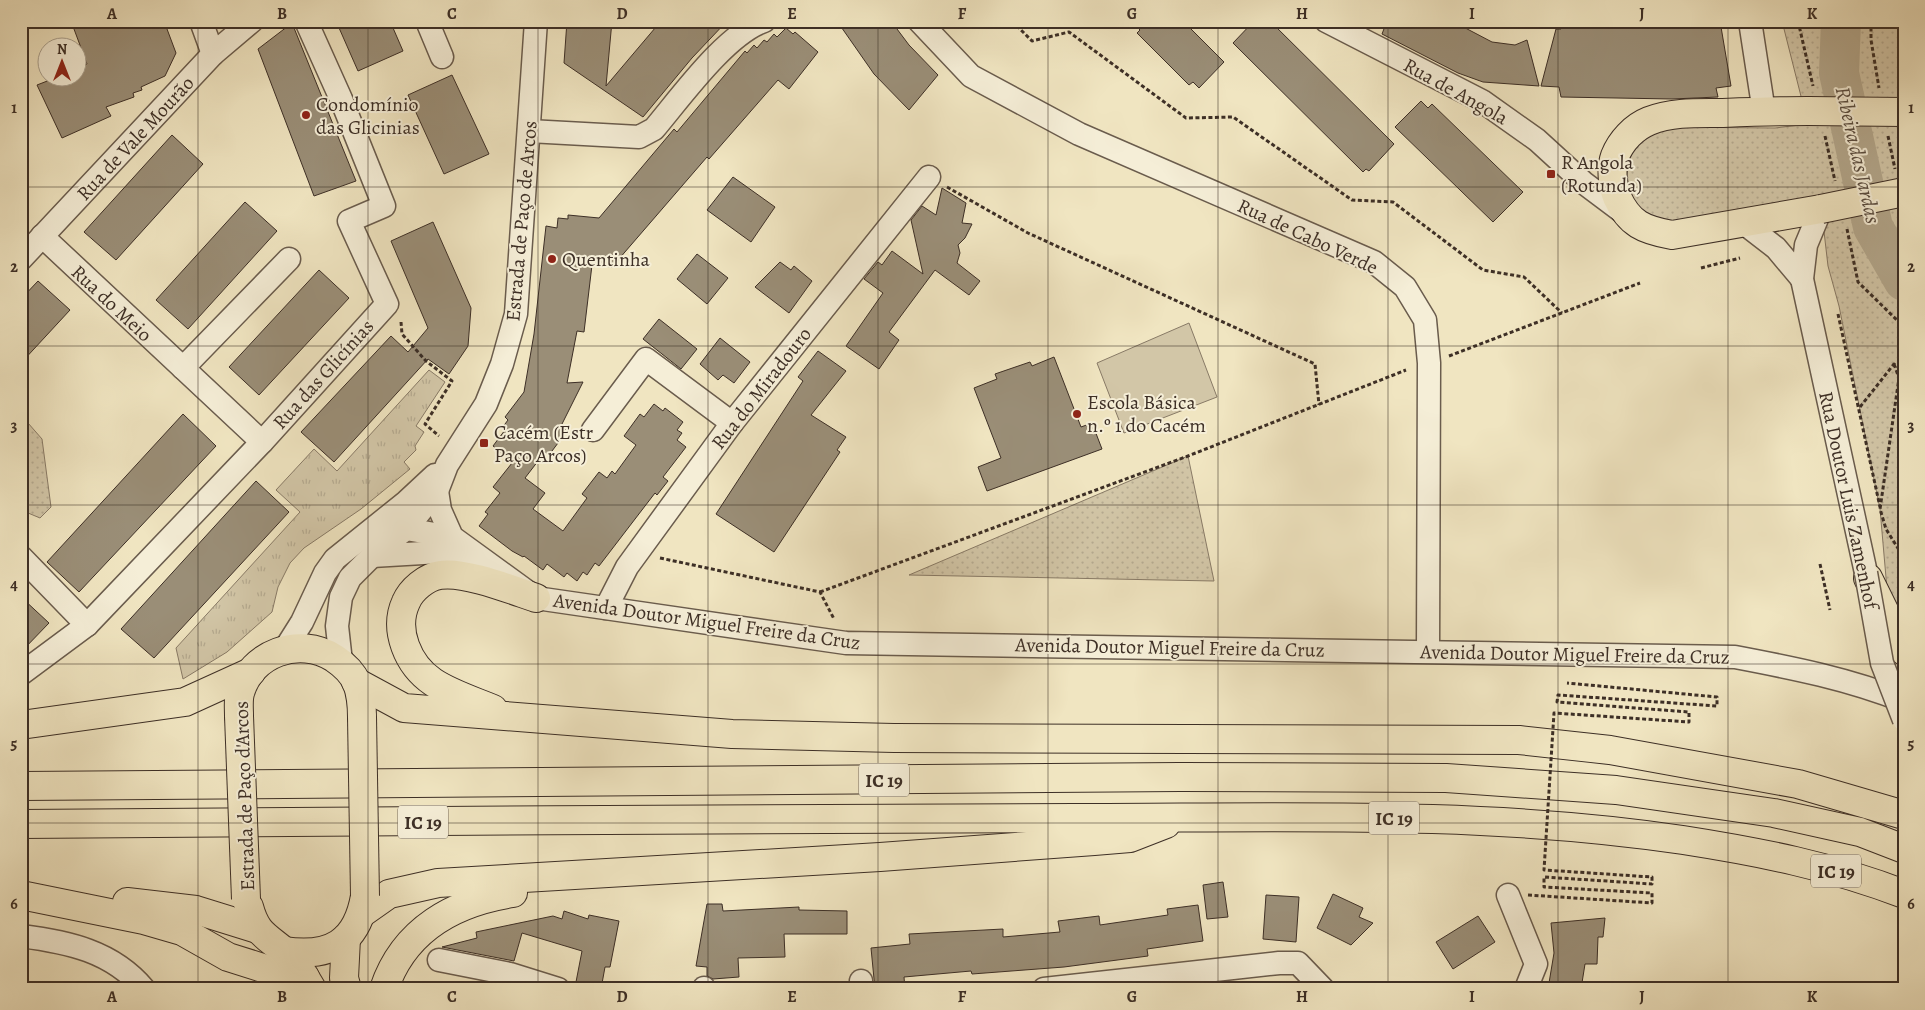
<svg xmlns="http://www.w3.org/2000/svg" width="1925" height="1010" viewBox="0 0 1925 1010" font-family="Alegreya,serif">
<style>
.grass{fill:url(#grass-tufts);stroke:#887a66}
.park{fill:url(#park-dots);stroke:#887a66}
.garden{fill:#d2c6a7;stroke:#887a66}
.lines{fill:none;stroke-linecap:round;stroke-linejoin:round}
.river{stroke:#b3a78c;stroke-width:40}
.building{fill:#9a8e77;stroke:#3d2f26}
.minor-casing{stroke:#6a5c4d;stroke-width:25}
.major-casing{stroke:#3d2f26;stroke-width:30}
.highway-casing{stroke:#3d2f26;stroke-width:30}
.path{stroke:#3d2f26;stroke-width:3;stroke-dasharray:4 2.5;stroke-linecap:butt}
.minor{stroke:#f5eed7;stroke-width:22}
.major{stroke:#f0e5c1;stroke-width:28}
.highway{stroke:#f0e5c1;stroke-width:28}
.minor-bridge-casing{stroke:#6a5c4d;stroke-width:25;stroke-linecap:butt}
.major-bridge-casing{stroke:#3d2f26;stroke-width:30;stroke-linecap:butt}
.path-bridge{stroke:#3d2f26;stroke-width:3;stroke-dasharray:4 2.5;stroke-linecap:butt}
.minor-bridge{stroke:#f5eed7;stroke-width:22}
.major-bridge{stroke:#f0e5c1;stroke-width:28}
.grid{fill:none;stroke:#3d2f26;stroke-width:1;stroke-opacity:0.55}
.poi-dot{fill:#8f2418;stroke:#f5eed7;stroke-width:2}
.labels{text-anchor:middle;stroke-width:4;stroke-linejoin:round;paint-order:stroke}
.shield{fill:#f5eed7;stroke:#74685b;stroke-width:1}
.shield-label{font-size:19px;font-weight:bold;fill:#3d2f26}
.street-label{font-size:20px;fill:#3d2f26;stroke:#f5eed7}
.poi-label{font-size:20px;fill:#3d2f26;stroke:#f5eed7;text-anchor:start}
.water-label{font-size:21px;font-style:italic;fill:#5a4d40;stroke:#f5eed7}
.neatline{fill:none;stroke:#3d2f26;stroke-width:2}
.grid-label{font-size:16px;text-anchor:middle;font-weight:bold;fill:#3d2f26}
</style>
<defs>
<pattern id="grass-tufts" width="24" height="20" patternUnits="userSpaceOnUse" patternTransform="scale(1.25)"><rect width="24" height="20" fill="#d2c6a7"/><path d="M3 7l-1-3M5 7V3M7 7l1-3M15 17l-1-3M17 17v-4M19 17l1-3" fill="none" stroke="#b5aa90"/></pattern>
<pattern id="park-dots" width="8" height="8" patternUnits="userSpaceOnUse" patternTransform="scale(1.25)"><rect width="8" height="8" fill="#d2c6a7"/><path d="M2 2h.1M6 6h.1" fill="none" stroke="#b5aa90" stroke-width="1.8" stroke-linecap="round"/></pattern>
</defs>
<rect width="100%" height="100%" fill="#f0e5c1"/>
<filter id="stains"><feTurbulence type="fractalNoise" baseFrequency=".004" numOctaves="4"/><feColorMatrix values="0 0 0 0 .2 0 0 0 0 .09 0 0 0 0 .02 0 0 0 .5 -.17"/></filter>
<radialGradient id="worn" r=".72"><stop offset=".6" stop-color="#630" stop-opacity="0"/><stop offset="1" stop-color="#630" stop-opacity=".3"/></radialGradient>
<polygon class="grass" points="429,370 445,382 416,426 424,432 415,446 416,450 404,462 410,469 361,509 304,548 290,563 278,587 272,612 227,652 183,679 176,648 300,512 276,490 314,449 337,471"/>
<g class="park">
<polygon points="1782,21 1904,21 1904,635 1887,589 1880,509 1839,306 1828,266 1820,197 1678,223 1652,219 1633,201 1626,178 1632,151 1647,133 1667,127 1775,128 1808,124"/>
<polygon points="28,423 42,439 51,507 40,518 21,510 21,428"/>
<polygon points="1188,456 1214,581 909,575"/>
</g>
<polygon class="garden" points="1189,323 1217,397 1124,433 1097,363"/>
<g class="lines">
<polyline class="river" points="1841,21 1839,73 1873,227 1904,281"/>
</g>
<g class="building">
<polygon points="71,21 164,21 176,53 165,76 141,87 142,90 133,93 134,97 106,107 111,116 62,138 37,85 55,78 78,78 78,68 87,64"/>
<polygon points="336,21 390,21 403,51 358,71"/>
<polygon points="567,21 612,21 606,86 661,21 727,21 692,58 643,117 564,63"/>
<polygon points="837,21 891,21 909,45 938,75 909,110 874,74"/>
<polygon points="1131,21 1183,21 1224,62 1199,88 1193,82 1189,85 1137,33 1140,30"/>
<polygon points="1254,21 1270,21 1394,144 1369,171 1366,169 1363,172 1233,43"/>
<polygon points="1387,21 1452,21 1492,42 1515,45 1527,40 1539,86 1483,82 1458,73 1382,34"/>
<polygon points="1562,21 1720,21 1731,86 1716,88 1718,97 1672,99 1561,97 1559,87 1541,86 1556,29 1561,29"/>
<polygon points="292,23 356,181 314,196 258,49"/>
<polygon points="786,28 793,34 795,32 818,52 789,89 778,80 709,159 707,157 612,267 592,265 584,332 577,331 567,383 583,382 561,426 567,431 549,455 545,452 525,478 545,493 533,509 563,531 587,498 582,494 599,472 607,478 612,471 615,474 636,445 624,436 640,414 644,417 654,404 663,411 665,408 683,422 677,430 682,433 677,440 686,447 663,477 668,481 657,495 655,493 599,566 595,563 587,575 583,572 577,581 567,573 564,577 547,564 543,570 524,556 523,557 512,551 479,526 488,514 485,512 500,493 493,487 512,463 507,459 508,458 493,446 505,430 502,428 508,420 505,417 524,392 534,334 546,226 557,228 558,218 568,219 568,215 599,218 674,129 677,132 745,51 747,53 754,45 757,48 764,40 767,42 774,34 777,37"/>
<polygon points="452,75 489,154 444,174 408,95"/>
<polygon points="1421,101 1428,108 1432,104 1523,192 1493,222 1395,127"/>
<polygon points="172,135 203,164 116,260 84,232"/>
<polygon points="733,177 775,207 751,242 707,210"/>
<polygon points="942,188 966,203 962,223 972,224 965,238 958,245 960,253 957,263 980,281 969,295 935,270 889,332 899,340 879,369 846,346 883,293 864,279 878,262 882,265 892,251 923,274 911,220 922,206 936,215"/>
<polygon points="245,202 277,231 188,329 156,300"/>
<polygon points="433,222 471,308 468,346 449,374 428,359 334,462 301,432 391,336 408,352 428,328 391,241"/>
<polygon points="697,254 728,278 707,304 677,279"/>
<polygon points="780,262 791,270 794,266 812,281 789,313 755,287"/>
<polygon points="319,270 349,298 259,395 229,367"/>
<polygon points="38,281 70,310 21,363 21,299"/>
<polygon points="659,319 697,349 681,369 643,339"/>
<polygon points="720,338 750,362 734,383 723,375 718,380 700,364"/>
<polygon points="818,351 846,371 811,415 846,437 837,450 840,452 774,552 716,514 803,381 798,377"/>
<polygon points="1054,357 1081,427 1092,423 1102,449 987,491 978,467 1001,458 974,388 997,379 995,374 1030,362 1032,366"/>
<polygon points="183,414 216,446 79,592 47,562"/>
<polygon points="256,481 289,512 154,658 121,629"/>
<polygon points="21,597 49,623 21,652"/>
<polygon points="1223,882 1228,917 1207,919 1203,885"/>
<polygon points="1333,894 1363,908 1359,917 1373,923 1351,945 1317,928"/>
<polygon points="1266,895 1299,897 1296,942 1263,939"/>
<polygon points="707,904 722,904 723,911 799,907 799,910 847,911 847,934 784,934 785,957 738,958 739,977 713,979 707,976 707,967 696,966"/>
<polygon points="1198,905 1203,941 1147,949 1148,956 1064,967 972,974 971,971 904,977 905,989 875,989 871,948 910,944 909,934 1003,929 1003,937 1060,932 1058,921 1099,916 1100,925 1168,915 1167,909"/>
<polygon points="564,911 588,919 589,915 619,921 610,967 605,967 601,989 576,982 582,951 522,933 514,961 442,947 477,938 476,932 553,916 562,919"/>
<polygon points="1478,916 1495,942 1453,969 1436,942"/>
<polygon points="1605,918 1603,937 1598,937 1597,964 1585,964 1581,989 1548,989 1554,953 1551,923"/>
</g>
<g class="lines">
<defs>
<g id="minor">
<polyline points="201,21 213,54"/>
<polyline points="427,21 442,57"/>
<polyline points="919,21 971,76 1079,134 1374,262 1405,287 1425,320 1429,363 1428,651"/>
<polyline points="1326,21 1482,101 1537,140 1584,183 1624,213"/>
<polyline points="1750,21 1764,112"/>
<path d="M529,131L639,137L654,129C681,97 726,34 764,21"/>
<polyline points="1821,209 1806,245 1802,279 1866,573"/>
<polyline points="1745,224 1776,248 1802,279"/>
<polyline points="42,236 262,442"/>
<polyline points="21,259 213,54 252,21"/>
<polyline points="183,368 289,259"/>
<polyline points="593,430 646,359 732,423"/>
<path d="M437,491L440,510L452,537L536,598L846,643L1735,657C1793,668 1849,679 1904,701"/>
<polyline points="394,529 406,529 452,537"/>
<polyline points="372,556 440,552 472,567 482,575"/>
<polyline points="21,557 87,625"/>
<polyline points="606,608 627,567 732,423 929,177"/>
<polyline points="285,649 302,622 325,573 335,559 406,502 435,475"/>
<polyline points="341,662 337,626 341,597 350,578 372,556 406,529 437,491 447,465 486,404 502,364 516,314 536,21"/>
<polyline points="21,674 87,625 262,442 387,304 349,221 384,206 341,99 306,21"/>
<polyline points="1508,895 1536,964 1526,989"/>
<path d="M21,936C68,942 112,951 144,989"/>
<polyline points="439,960 510,974 558,989"/>
<polyline points="704,989 704,988"/>
<polyline points="861,989 861,981"/>
<polyline points="1044,989 1279,963 1298,963 1323,989"/>
</g>
<g id="major">
<path d="M1808,111C1779,111 1750,112 1720,113C1697,113 1671,112 1649,121C1634,127 1621,141 1615,156C1611,167 1612,185 1617,197C1629,224 1644,230 1672,235L1821,209"/>
<path d="M239,716C239,708 238,700 240,693C251,653 299,636 334,658C343,664 352,672 357,683C361,694 362,705 362,717"/>
<path d="M249,907C256,933 265,935 284,951C296,961 304,976 312,989"/>
<polyline points="346,938 344,978 347,989"/>
<path d="M284,951C330,958 357,943 365,896"/>
</g>
<g id="highway">
<polyline points="1868,578 1904,651"/>
<polyline points="356,682 404,708 732,734 894,738 1519,740 1610,750 1798,784 1904,815"/>
<path d="M493,709C474,701 451,694 433,682C408,665 393,630 406,602C411,590 426,577 440,575C465,571 512,590 536,598"/>
<polyline points="21,725 185,702 251,672"/>
<polyline points="21,786 1180,777 1446,778 1616,790 1774,813 1860,832 1904,849"/>
<path d="M21,824C373,822 724,818 1076,818C1278,818 1482,810 1683,840C1760,852 1831,866 1904,894"/>
<polyline points="21,895 144,920 182,931 228,957 266,969 305,977"/>
<polyline points="127,902 196,910 257,929"/>
<polyline points="362,913 389,894 438,883 880,857 1094,841 1130,838 1166,824"/>
<path d="M384,989C404,929 455,902 513,893"/>
</g>
</defs>
<use href="#minor" class="minor-casing"/>
<use href="#major" class="major-casing"/>
<use href="#highway" class="highway-casing"/>
<g class="path">
<polyline points="1012,21 1032,41 1069,32 1186,118 1233,117 1352,200 1393,202 1483,270 1524,277 1562,313"/>
<polyline points="1798,21 1813,86"/>
<polyline points="1871,21 1871,40 1879,88"/>
<polyline points="1825,136 1835,181"/>
<polyline points="1888,136 1895,169"/>
<polyline points="947,187 1028,233 1315,364 1319,405"/>
<polyline points="1847,229 1858,282 1904,327"/>
<polyline points="1701,268 1740,258"/>
<polyline points="1838,314 1880,507"/>
<polyline points="401,322 402,334 426,361 452,381 425,424 439,436"/>
<polyline points="1449,356 1640,283"/>
<polyline points="1894,364 1899,378 1880,509 1886,529 1904,558"/>
<polyline points="1860,407 1894,364 1904,371"/>
<polyline points="660,558 820,592 834,619"/>
<polyline points="1820,564 1830,610"/>
<polyline points="820,592 1188,456 1406,370"/>
</g>
<use href="#minor" class="minor"/>
<use href="#major" class="major"/>
<use href="#highway" class="highway"/>
<defs>
<polyline id="minor-bridge" points="1866,573 1882,663 1904,720"/>
<g id="major-bridge">
<polyline points="1808,111 1904,112"/>
<polyline points="1821,209 1904,192"/>
<polyline points="239,716 246,899"/>
<polyline points="362,717 365,896"/>
</g>
</defs>
<use href="#minor-bridge" class="minor-bridge-casing"/>
<use href="#major-bridge" class="major-bridge-casing"/>
<polyline class="path-bridge" points="1528,895 1652,903 1652,893 1544,887 1544,877 1652,884 1652,877 1544,870 1554,713 1689,722 1689,712 1557,702 1558,695 1717,706 1717,697 1567,683"/>
<use href="#minor-bridge" class="minor-bridge"/>
<use href="#major-bridge" class="major-bridge"/>
</g>
<path class="grid" d="M198,21V989M368,21V989M538,21V989M708,21V989M878,21V989M1048,21V989M1218,21V989M1388,21V989M1558,21V989M1728,21V989M21,187H1904M21,346H1904M21,505H1904M21,664H1904M21,823H1904"/>
<g class="poi-dot">
<circle cx="306" cy="115" r="5"/>
<rect x="1546" y="169" width="10" height="10" rx="2.5"/>
<circle cx="552" cy="259" r="5"/>
<circle cx="1077" cy="414" r="5"/>
<rect x="479" y="438" width="10" height="10" rx="2.5"/>
</g>
<g class="labels">
<g class="shield">
<rect x="859" y="763.5" width="50" height="33" rx="4"/>
<rect x="1369" y="801.5" width="50" height="33" rx="4"/>
<rect x="398" y="805.5" width="50" height="33" rx="4"/>
<rect x="1811" y="854.5" width="50" height="33" rx="4"/>
</g>
<g class="shield-label">
<text x="884" y="787">IC 19</text>
<text x="1394" y="825">IC 19</text>
<text x="423" y="829">IC 19</text>
<text x="1836" y="878">IC 19</text>
</g>
<g class="street-label">
<text transform="translate(1456 91) rotate(29)" y="7">Rua de Angola</text>
<text transform="translate(135 138) rotate(-47)" y="7">Rua de Vale Mourão</text>
<text transform="translate(521 221) rotate(-85)" y="7">Estrada de Paço de Arcos</text>
<text transform="translate(1308 236) rotate(25)" y="7">Rua de Cabo Verde</text>
<text transform="translate(112 303) rotate(43)" y="7">Rua do Meio</text>
<text transform="translate(323 374) rotate(-48)" y="7">Rua das Glicínias</text>
<text transform="translate(761 388) rotate(-52)" y="7">Rua do Miradouro</text>
<text transform="translate(1849 500) rotate(78)" y="7">Rua Doutor Luis Zamenhof</text>
<text transform="translate(707 621) rotate(8)" y="7">Avenida Doutor Miguel Freire da Cruz</text>
<text transform="translate(1170 647) rotate(1)" y="7">Avenida Doutor Miguel Freire da Cruz</text>
<text transform="translate(1575 654) rotate(1)" y="7">Avenida Doutor Miguel Freire da Cruz</text>
<text transform="translate(244 796) rotate(-92)" y="7">Estrada de Paço d'Arcos</text>
</g>
<g class="poi-label">
<text x="316" y="111">Condomínio<tspan x="316" dy="23">das Glicinias</tspan></text>
<text x="1561" y="169">R Angola<tspan x="1561" dy="23">(Rotunda)</tspan></text>
<text x="562" y="266">Quentinha</text>
<text x="1087" y="409">Escola Básica<tspan x="1087" dy="23">n.º 1 do Cacém</tspan></text>
<text x="494" y="439">Cacém (Estr<tspan x="494" dy="23">Paço Arcos)</tspan></text>
</g>
<g class="water-label">
<text transform="translate(1858 155) rotate(77)" y="7">Ribeira das Jardas</text>
</g>
</g>
<rect width="1925" height="1010" fill="none" stroke="#f0e5c1" stroke-width="55"/>
<g transform="translate(62 62)"><circle r="24" fill="#f5eed7" stroke="#aba290"/>
<path d="M0-4L9 19L0 12L-9 19Z" fill="#8f2418"/>
<text y="-8" font-size="14" font-weight="bold" text-anchor="middle" fill="#3d2f26">N</text>
</g>
<rect x="28" y="28" width="1870" height="954" class="neatline"/>
<g class="grid-label">
<text x="112" y="19">A</text>
<text x="282" y="19">B</text>
<text x="452" y="19">C</text>
<text x="622" y="19">D</text>
<text x="792" y="19">E</text>
<text x="962" y="19">F</text>
<text x="1132" y="19">G</text>
<text x="1302" y="19">H</text>
<text x="1472" y="19">I</text>
<text x="1642" y="19">J</text>
<text x="1812" y="19">K</text>
<text x="14" y="113">1</text>
<text x="1911" y="113">1</text>
<text x="14" y="272">2</text>
<text x="1911" y="272">2</text>
<text x="14" y="431">3</text>
<text x="1911" y="431">3</text>
<text x="14" y="590">4</text>
<text x="1911" y="590">4</text>
<text x="14" y="749">5</text>
<text x="1911" y="749">5</text>
<text x="14" y="909">6</text>
<text x="1911" y="909">6</text>
<text x="112" y="1002">A</text>
<text x="282" y="1002">B</text>
<text x="452" y="1002">C</text>
<text x="622" y="1002">D</text>
<text x="792" y="1002">E</text>
<text x="962" y="1002">F</text>
<text x="1132" y="1002">G</text>
<text x="1302" y="1002">H</text>
<text x="1472" y="1002">I</text>
<text x="1642" y="1002">J</text>
<text x="1812" y="1002">K</text>
</g>
<rect width="100%" height="100%" filter="url(#stains)"/>
<rect width="100%" height="100%" fill="url(#worn)"/>
</svg>
